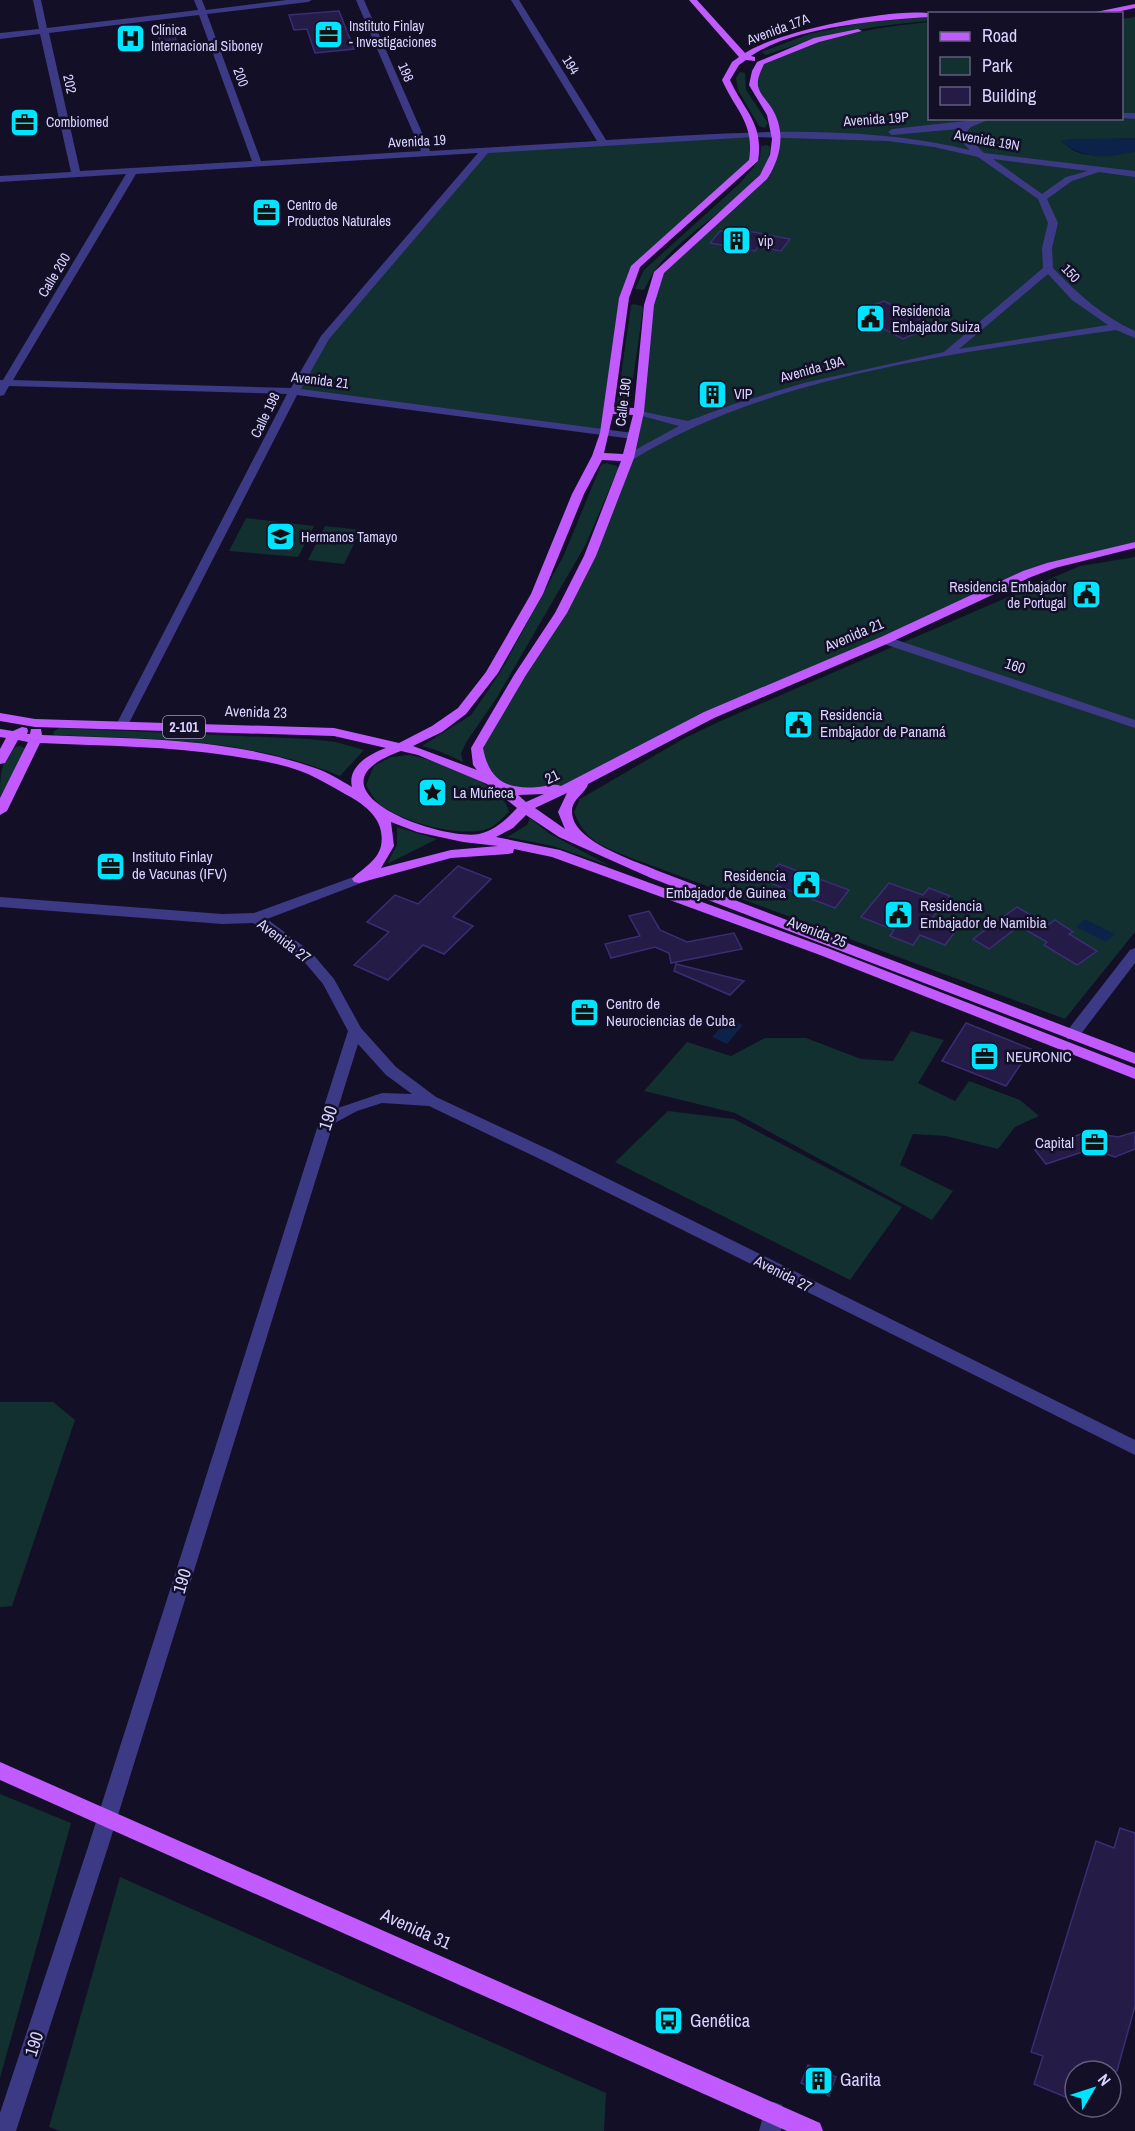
<svg xmlns="http://www.w3.org/2000/svg" width="1135" height="2131" viewBox="0 0 1135 2131" font-family="'Archivo Narrow',sans-serif">
<style>
.green{fill:#12302f}
.water{fill:#0c2248}
.building{fill:#241b47;stroke:#3b2d73;stroke-width:1.5}
.lines{fill:none;stroke-linecap:round;stroke-linejoin:round}
.minor{fill:#3d3a85;fill-rule:evenodd}
.major{fill:#c25bff;fill-rule:evenodd}
.labels{text-anchor:middle;stroke-width:5;stroke-linejoin:round;paint-order:stroke}
.far-poi-label{font-size:14px;fill:#d9d4ff;stroke:#130f26;text-anchor:start}
.far-street-label{font-size:14px;fill:#d9d4ff;stroke:#130f26}
.shield{fill:#130f26;stroke:#9e99be;stroke-width:1.5}
.shield-label{font-size:14px;font-weight:bold;fill:#d9d4ff}
.street-label{font-size:15px;fill:#d9d4ff;stroke:#130f26}
.poi-label{font-size:15px;fill:#d9d4ff;stroke:#130f26;text-anchor:start}
.near-street-label{font-size:18px;fill:#d9d4ff;stroke:#130f26}
.near-poi-label{font-size:18px;fill:#d9d4ff;stroke:#130f26;text-anchor:start}
</style>
<rect width="100%" height="100%" fill="#130f26"/>
<g class="green">
<path d="M929,17V21C867,26 825,34 766,55L761,52L809,34L861,23Z"/>
<path d="M1135,17V138L1062,141C1084,165 1109,151 1135,152V545L1051,565L563,786L546,790L501,786L477,749L561,613L628,458L659,272L764,177L777,149L771,115L754,94L761,62C816,38 870,28 929,22L930,118H1122V19Z"/>
<polygon points="740,72 745,73 746,90 768,123 765,128 759,126 738,90 736,78"/>
<polygon points="754,134 753,161 636,266 624,298 605,433 294,391 325,338 485,151"/>
<path d="M767,145L770,147C770,154 769,162 764,169C739,205 683,233 656,269C651,275 648,283 644,290L635,289L644,270L739,184L753,168L760,158L761,146Z"/>
<polygon points="634,304 642,306 643,309 629,407 625,408 617,404 631,305"/>
<polygon points="606,463 617,466 618,469 586,544 496,699 467,741 461,753 463,762 439,751 422,746 471,715 500,673 564,555 601,465"/>
<polygon points="246,518 314,526 298,557 229,551"/>
<polygon points="325,526 361,530 344,564 308,560"/>
<path d="M1135,557V932L1065,1019L631,858C603,846 586,843 574,812L580,799L683,739L716,723L1080,566Z"/>
<path d="M59,728L309,739L336,742L364,750L340,776C247,738 153,739 54,735L53,732Z"/>
<path d="M20,746L26,749L0,797C0,782 0,749 20,746Z"/>
<path d="M408,755C435,759 504,783 509,812C503,817 495,827 487,829C459,838 403,822 379,804C374,800 370,791 366,785L374,766L391,757Z"/>
<polygon points="530,818 550,834 610,866 553,846 507,837 527,825"/>
<polygon points="397,827 437,839 387,864 397,845"/>
<polygon points="911,1031 944,1040 918,1083 955,1101 969,1081 1020,1100 1039,1116 1015,1127 998,1149 946,1136 913,1134 900,1165 953,1191 932,1220 735,1113 644,1091 687,1042 731,1056 765,1038 806,1038 861,1059 893,1061"/>
<polygon points="668,1111 734,1119 902,1207 850,1280 615,1162"/>
<polygon points="0,1402 53,1402 75,1420 12,1606 0,1607"/>
<polygon points="0,1794 71,1823 0,2078"/>
<polygon points="120,1877 606,2093 604,2131 60,2131 49,2127"/>
</g>
<g class="water">
<path d="M1135,138V152C1127,152 1119,155 1111,156C1094,158 1074,153 1061,141L1071,139Z"/>
<polygon points="1085,919 1115,934 1106,942 1076,927"/>
<polygon points="728,1019 743,1025 727,1044 712,1037"/>
</g>
<g class="building">
<polygon points="339,11 354,49 315,53 307,29 294,30 289,15"/>
<polygon points="172,24 176,40 160,41 156,26"/>
<polygon points="720,231 744,236 748,231 790,239 781,251 758,247 755,251 710,243"/>
<polygon points="884,301 933,326 903,339 863,318 877,312 869,307"/>
<polygon points="779,864 849,890 835,908 765,881"/>
<polygon points="458,866 491,879 453,917 473,926 444,954 423,945 388,980 354,965 389,932 367,922 395,895 418,904"/>
<polygon points="889,883 923,895 929,888 950,896 932,918 958,928 945,945 920,935 913,945 890,936 894,930 861,917"/>
<polygon points="1017,907 1048,925 1055,920 1073,932 1069,934 1097,951 1077,965 1044,945 1047,942 1019,926 989,949 973,939"/>
<polygon points="649,911 660,930 687,942 734,933 742,949 671,963 669,953 655,947 611,958 605,944 640,936 629,916"/>
<polygon points="676,964 744,981 730,995 674,971"/>
<polygon points="966,1023 1031,1049 1006,1086 942,1061"/>
<polygon points="1087,1132 1118,1137 1135,1132 1135,1149 1115,1157 1091,1149 1046,1164 1035,1150"/>
<polygon points="1120,1828 1135,1833 1135,2006 1117,2071 1075,2071 1075,2101 1034,2084 1043,2056 1031,2052 1096,1841 1114,1848"/>
<polygon points="808,2065 836,2077 829,2096 801,2083"/>
</g>
<g class="lines">
<g class="minor">
<path d="M33,0H41L47,28L198,10L194,0H202L206,10L287,0H312L308,2L207,14L261,161L421,151L356,0H364L430,151L597,141L511,0H519L606,140C727,133 851,122 970,150L955,135L958,129L892,135L888,132L892,129L993,118L971,127L965,134L984,153L1135,171V177L1099,172L1072,181L1047,199L1058,223L1052,248L1053,268C1077,293 1103,317 1135,331V338L1116,330C958,353 770,375 632,460H624V456L679,426L635,414V410L688,421L734,404L804,383L944,352L1043,268L1042,248L1048,223L1038,199L978,157L934,147L888,141L754,137L488,153L329,339L301,389L633,433L638,436L633,439L297,395L128,725L127,728H117L116,725L287,394L9,386L4,395L0,396V380H3L126,174L0,182V176L71,172L40,34L0,39V33L39,29ZM199,15L252,161L80,171L49,33ZM478,153L321,336L291,388L13,380L136,174ZM993,159L1088,171L1066,177L1042,194ZM1048,274L1072,300L1108,325L959,349Z"/>
<polygon points="1122,113 1135,113 1135,119 1121,118"/>
<polygon points="885,636 1135,720 1135,728 881,643 879,640"/>
<path d="M359,875L364,876L366,879L364,882L267,919L311,952L334,979L361,1028L396,1067L436,1097L554,1152L1135,1440V1455L542,1160L429,1106L382,1103L357,1111L333,1124L109,1844L16,2131H0V2113L89,1844L348,1031L323,984L301,958L253,923L222,924L0,907V897L222,914L254,913ZM358,1044L386,1075L412,1094L382,1093L338,1108Z"/>
<polygon points="1135,948 1135,963 1077,1039 1067,1039 1065,1035 1067,1031 1130,950"/>
<polygon points="774,2102 782,2105 785,2113 781,2131 759,2131 766,2105"/>
</g>
<g class="major">
<path d="M689,0H697L745,53C776,32 897,6 933,14H930V17C879,20 793,27 751,56L755,57V61L746,60L739,65L730,80C744,111 764,123 758,161L640,267L629,298L614,407L634,408L644,305L654,272L760,175L770,155L772,139L767,115L749,85L752,71L757,62L814,38L858,29L862,31L819,42L764,64C761,71 757,78 758,86C760,94 766,100 771,107C786,130 782,156 767,179L664,273L654,305L644,412L634,458L596,556L567,613L526,675L483,748C489,780 506,790 538,787C546,786 554,783 561,786L704,712L881,637L1023,571L1047,563L1135,542V548L1055,568L1031,577L889,643L714,718L588,784C586,793 572,799 572,811C571,842 637,861 661,872L1135,1053V1064L651,878L559,837L526,815L513,828L496,837L560,850L830,949L1135,1068V1079L820,955L552,857L514,849L513,853L508,854L451,858L359,883L354,882L352,879C361,869 377,862 381,846C386,819 364,804 345,794C333,787 321,780 308,774C285,764 257,760 232,756C169,746 105,746 40,743L7,811L0,815V798L28,742L18,740L5,763L0,764V749L6,738L0,737V729L13,731L22,727L27,728L28,731L27,734H30L31,729H41L42,735C133,739 228,737 315,768C328,772 340,780 352,787C347,767 369,754 386,748L334,736L35,727L0,721V713L35,719L334,728L399,743L432,726L458,708L486,672L531,594L572,494L592,456L600,433L619,298L631,266L749,160C755,123 735,110 722,80L732,62L739,57ZM613,414L633,415L623,454L604,453ZM602,460L621,461L584,556L555,613L514,675L471,748L473,765L477,770L413,746L442,732L466,714L498,673L543,594L584,494ZM401,751L418,755L487,784L517,808C507,819 494,831 479,834C438,841 297,788 401,751ZM567,793L558,812L565,829L535,808ZM544,794L526,802L518,795ZM391,822L417,832L463,842L498,846L451,850L381,868L394,846Z"/>
<polygon points="1135,4 1135,8 1107,14 1086,14"/>
<polygon points="0,1762 820,2123 823,2131 787,2131 0,1780"/>
</g>
</g>
<defs>
<symbol id="office-square" viewBox="-11 -11 22 22"><rect x="-9" y="-9" width="18" height="18" rx="4" fill="#00e5ff" stroke="#130f26"/><path d="M-6-3h4V-5.5h4V-3h4V5H-6ZM-1-4.5V-3h2v-1.5ZM-6 0V1H6V0Z" fill="#111"/></symbol>
<symbol id="hospital-square" viewBox="-11 -11 22 22"><rect x="-9" y="-9" width="18" height="18" rx="4" fill="#00e5ff" stroke="#130f26"/><path d="M-5-5h3v3.5h4V-5h3V5h-3V1.5h-4V5h-3Z" fill="#111"/></symbol>
<symbol id="building-square" viewBox="-11 -11 22 22"><rect x="-9" y="-9" width="18" height="18" rx="4" fill="#00e5ff" stroke="#130f26"/><path d="M-4-6H4V6H1V3H-1V6H-4ZM-2.5-4.3h1.7v1.8h-1.7ZM.8-4.3h1.7v1.8H.8ZM-2.5-1h1.7V.8h-1.7ZM.8-1h1.7V.8H.8Z" fill="#111"/></symbol>
<symbol id="civic-square" viewBox="-11 -11 22 22"><rect x="-9" y="-9" width="18" height="18" rx="4" fill="#00e5ff" stroke="#130f26"/><path d="M-.6-6.5H3V-4.5H.6V-3L4-1V1h2V6H-6V1h2V-1L-.6-3ZM-1.2 2.5V6h2.4V2.5Z" fill="#111"/></symbol>
<symbol id="university-square" viewBox="-11 -11 22 22"><rect x="-9" y="-9" width="18" height="18" rx="4" fill="#00e5ff" stroke="#130f26"/><path d="M0-5L7-2L0 1L-7-2ZM-4 1L0 2.5L4 1V4Q0 6-4 4Z" fill="#111"/></symbol>
<symbol id="sight-square" viewBox="-11 -11 22 22"><rect x="-9" y="-9" width="18" height="18" rx="4" fill="#00e5ff" stroke="#130f26"/><path d="M0-6L1.8-2.2L6-1.7L2.9 1.2L3.7 5.4L0 3.3L-3.7 5.4L-2.9 1.2L-6-1.7L-1.8-2.2Z" fill="#111"/></symbol>
<symbol id="bus-square" viewBox="-11 -11 22 22"><rect x="-9" y="-9" width="18" height="18" rx="4" fill="#00e5ff" stroke="#130f26"/><path d="M-5-6H5V4H4V6H2V4H-2V6H-4V4H-5ZM-3.5-4V0h7V-4ZM-3.5 1.2v1.5H-2V1.2ZM2 1.2v1.5H3.5V1.2Z" fill="#111"/></symbol>
</defs>
<g fill-rule="evenodd">
<use href="#office-square" x="312" y="18" width="33" height="33"/>
<use href="#hospital-square" x="114" y="22" width="33" height="33"/>
<use href="#office-square" x="8" y="106" width="33" height="33"/>
<use href="#office-square" x="250" y="196" width="33" height="33"/>
<use href="#building-square" x="720" y="224" width="33" height="33"/>
<use href="#civic-square" x="854" y="302" width="33" height="33"/>
<use href="#building-square" x="696" y="378" width="33" height="33"/>
<use href="#university-square" x="264" y="520" width="33" height="33"/>
<use href="#civic-square" x="1070" y="578" width="33" height="33"/>
<use href="#civic-square" x="782" y="708" width="33" height="33"/>
<use href="#sight-square" x="416" y="776" width="33" height="33"/>
<use href="#office-square" x="94" y="850" width="33" height="33"/>
<use href="#civic-square" x="790" y="868" width="33" height="33"/>
<use href="#civic-square" x="882" y="898" width="33" height="33"/>
<use href="#office-square" x="568" y="996" width="33" height="33"/>
<use href="#office-square" x="968" y="1040" width="33" height="33"/>
<use href="#office-square" x="1078" y="1126" width="33" height="33"/>
<use href="#bus-square" x="652" y="2004" width="33" height="33"/>
<use href="#building-square" x="802" y="2064" width="33" height="33"/>
</g>
<g class="labels">
<g class="far-poi-label">
<text x="349" y="31">Instituto Finlay<tspan x="349" dy="16">- Investigaciones</tspan></text>
<text x="151" y="35">Clínica<tspan x="151" dy="16">Internacional Siboney</tspan></text>
<text x="46" y="127">Combiomed</text>
<text x="287" y="210">Centro de<tspan x="287" dy="16">Productos Naturales</tspan></text>
<text x="758" y="246">vip</text>
<text x="892" y="316">Residencia<tspan x="892" dy="16">Embajador Suiza</tspan></text>
<text x="734" y="399">VIP</text>
<text x="301" y="542">Hermanos Tamayo</text>
<text x="1066" y="592" text-anchor="end">Residencia Embajador<tspan x="1066" dy="16">de Portugal</tspan></text>
</g>
<g class="far-street-label">
<text transform="translate(778 29) rotate(-20)" y="5">Avenida 17A</text>
<text transform="translate(571 65) rotate(58)" y="5">194</text>
<text transform="translate(406 72) rotate(67)" y="5">198</text>
<text transform="translate(241 77) rotate(70)" y="5">200</text>
<text transform="translate(70 84) rotate(77)" y="5">202</text>
<text transform="translate(876 119) rotate(-4)" y="5">Avenida 19P</text>
<text transform="translate(987 140) rotate(10)" y="5">Avenida 19N</text>
<text transform="translate(417 141) rotate(-3)" y="5">Avenida 19</text>
<text transform="translate(1071 273) rotate(47)" y="5">150</text>
<text transform="translate(54 275) rotate(-59)" y="5">Calle 200</text>
<text transform="translate(812 369) rotate(-15)" y="5">Avenida 19A</text>
<text transform="translate(320 380) rotate(7)" y="5">Avenida 21</text>
<text transform="translate(623 402) rotate(-83)" y="5">Calle 190</text>
<text transform="translate(265 415) rotate(-64)" y="5">Calle 198</text>
</g>
<rect class="shield" x="163" y="716" width="42" height="22" rx="4.5"/>
<g class="shield-label">
<text x="184" y="732">2-101</text>
</g>
<g class="street-label">
<text transform="translate(854 635) rotate(-23)" y="5">Avenida 21</text>
<text transform="translate(1015 666) rotate(18)" y="5">160</text>
<text transform="translate(256 712) rotate(2)" y="5">Avenida 23</text>
<text transform="translate(552 777) rotate(-26)" y="5">21</text>
<text transform="translate(817 932) rotate(21)" y="5">Avenida 25</text>
<text transform="translate(284 941) rotate(37)" y="5">Avenida 27</text>
<text transform="translate(783 1274) rotate(27)" y="5">Avenida 27</text>
</g>
<g class="poi-label">
<text x="820" y="720">Residencia<tspan x="820" dy="17">Embajador de Panamá</tspan></text>
<text x="453" y="798">La Muñeca</text>
<text x="132" y="862">Instituto Finlay<tspan x="132" dy="17">de Vacunas (IFV)</tspan></text>
<text x="786" y="881" text-anchor="end">Residencia<tspan x="786" dy="17">Embajador de Guinea</tspan></text>
<text x="920" y="911">Residencia<tspan x="920" dy="17">Embajador de Namibia</tspan></text>
<text x="606" y="1009">Centro de<tspan x="606" dy="17">Neurociencias de Cuba</tspan></text>
<text x="1006" y="1062">NEURONIC</text>
<text x="1074" y="1148" text-anchor="end">Capital</text>
</g>
<g class="near-street-label">
<text transform="translate(328 1118) rotate(-72)" y="6">190</text>
<text transform="translate(182 1581) rotate(-73)" y="6">190</text>
<text transform="translate(416 1929) rotate(24)" y="6">Avenida 31</text>
<text transform="translate(34 2044) rotate(-72)" y="6">190</text>
</g>
<g class="near-poi-label">
<text x="690" y="2027">Genética</text>
<text x="840" y="2086">Garita</text>
</g>
</g>
<rect x="928" y="12" width="195" height="108" fill="#130f26" stroke="#625e7d" stroke-width="1.5"/>
<rect x="940" y="32" width="30" height="9" fill="#c25bff" stroke="#625e7d" stroke-width="1.5"/>
<text x="982" y="42" font-size="18" fill="#d9d4ff">Road</text>
<rect x="940" y="57" width="30" height="18" fill="#12302f" stroke="#625e7d" stroke-width="1.5"/>
<text x="982" y="72" font-size="18" fill="#d9d4ff">Park</text>
<rect x="940" y="87" width="30" height="18" fill="#241b47" stroke="#625e7d" stroke-width="1.5"/>
<text x="982" y="102" font-size="18" fill="#d9d4ff">Building</text>
<g transform="translate(1093 2089) rotate(51)"><circle r="28" fill="#130f26" stroke="#625e7d" stroke-width="1.5"/>
<path d="M0-4.5L10 22L0 15L-10 22Z" fill="#00e5ff"/>
<text y="-9" font-size="16" font-weight="bold" text-anchor="middle" fill="#d9d4ff">N</text>
</g>
</svg>
